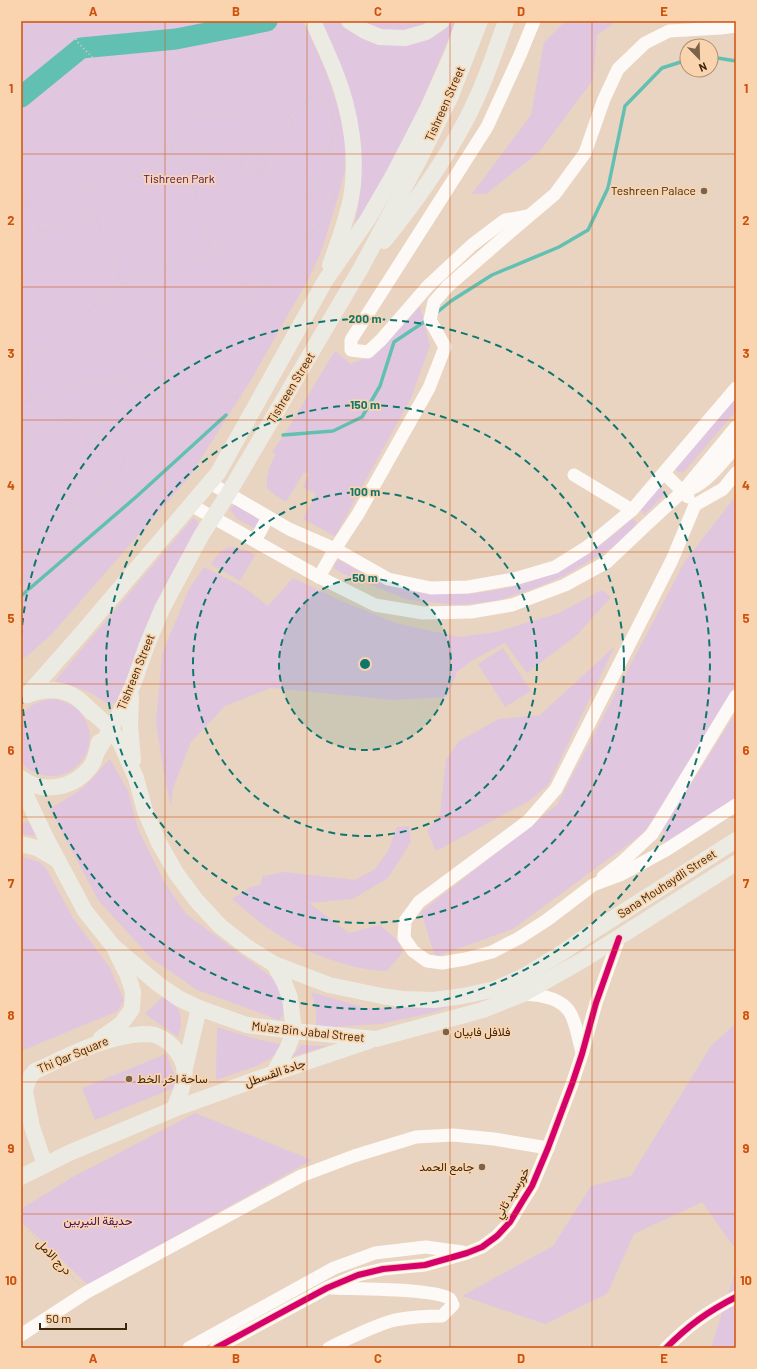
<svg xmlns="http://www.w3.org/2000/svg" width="757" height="1369" viewBox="0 0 757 1369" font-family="Barlow,Vazirmatn,sans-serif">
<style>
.green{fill:#e0c7df}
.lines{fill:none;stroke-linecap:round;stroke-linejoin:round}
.stream{stroke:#62c0b2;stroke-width:3.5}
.river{stroke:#62c0b2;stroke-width:21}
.path{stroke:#d3ccc4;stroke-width:2;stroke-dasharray:1 3;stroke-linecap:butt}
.minor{stroke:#fcf9f6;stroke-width:13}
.major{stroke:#ecebe3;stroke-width:16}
.cycleway-casing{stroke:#f9d4af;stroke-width:8}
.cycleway{stroke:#d6006c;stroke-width:6}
.grid{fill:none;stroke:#ce510c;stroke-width:1;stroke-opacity:0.55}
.ring{fill:none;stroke:#0f766e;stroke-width:2;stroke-dasharray:7 5}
.poi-dot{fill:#79634a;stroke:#f9d4af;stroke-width:1.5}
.labels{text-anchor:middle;stroke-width:3.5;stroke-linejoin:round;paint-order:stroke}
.street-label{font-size:12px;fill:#3d260a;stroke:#f9d4af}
.park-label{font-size:12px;fill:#410c63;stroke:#f9d4af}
.poi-label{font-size:12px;fill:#3d260a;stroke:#f9d4af;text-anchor:end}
.centre{fill:#0f766e;stroke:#f9d4af;stroke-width:2}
.ring-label{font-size:12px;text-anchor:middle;font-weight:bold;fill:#0f766e;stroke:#f9d4af;stroke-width:3.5;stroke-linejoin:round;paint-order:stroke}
.neatline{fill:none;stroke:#ce510c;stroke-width:1.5}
.grid-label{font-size:13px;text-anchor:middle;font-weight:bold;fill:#ce510c}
</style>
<rect width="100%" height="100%" fill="#e8d4c0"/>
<g class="green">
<polygon points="21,21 303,21 325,68 338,108 345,138 345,170 339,194 321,252 309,278 252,378 190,476 51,635 27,656 21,659"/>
<polygon points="321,21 342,21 422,41 441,32 454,21 456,21 424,97 397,154 376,193 355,224 361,185 361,143 350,93"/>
<polygon points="363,21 437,21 412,30 386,32"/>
<polygon points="565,21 617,21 597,35 593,80 540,151 486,194 472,194 531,115 544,42"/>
<path d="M420,306L430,346L411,398L335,536L303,519L316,494L303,487L309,474L304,472L286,502L276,496L267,488C266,475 269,466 276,455L272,452L286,432L335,351L351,364L377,353Z"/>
<polygon points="736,397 736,411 683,473 676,471 676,467"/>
<path d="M660,488L663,490L665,494L644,515L641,510C646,502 652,493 660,488Z"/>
<polygon points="736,496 736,686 660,811 641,835 513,929 435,957 421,912 557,805 685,561"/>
<polygon points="234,505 252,511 262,518 256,529 237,519 230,509"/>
<path d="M193,518L197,521L198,526L117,701L110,706C92,691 78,687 55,681Z"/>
<path d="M634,519L637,524L618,544L564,576L530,590L495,601L460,605L408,600L339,572L334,568V564L338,560C345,562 350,567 357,570C371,576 399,588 414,591C459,599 515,592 557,570C565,566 573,561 581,557C599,546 615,536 629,520Z"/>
<path d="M229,547C239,547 247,550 255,555L240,581L211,564L220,552Z"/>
<polygon points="204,567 245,588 268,606 293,578 342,601 396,623 459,637 496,632 559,613 602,590 611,597 577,635 527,673 505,643 471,661 457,672 447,697 393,700 271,688 225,706 191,742 173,788 171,807 165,780 156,723 162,654 189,589"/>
<polygon points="615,646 548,785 529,801 436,851 427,831 440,814 446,760 459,741 499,719 540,715"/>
<polygon points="503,648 531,691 505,707 478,664"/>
<path d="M56,699C65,702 74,705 80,712C106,743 76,786 38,774C32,772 25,767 21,762V714C33,703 40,700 56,699Z"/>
<polygon points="736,713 736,800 666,845 663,828"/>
<polygon points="110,759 128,791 138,829 165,883 186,914 277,981 287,1010 279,1020 197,990 151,958 98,900 50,809 83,788"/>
<polygon points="27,821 38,836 21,834 21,825"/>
<path d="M409,826L411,842L388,878L353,899L309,903L349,933L380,925L397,940L403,952L387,971C377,970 366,970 356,967C331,961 299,949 277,934C261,924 246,911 232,899L250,887L260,885L263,876L284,872L355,880L375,869L388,851L397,827Z"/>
<polygon points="21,856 39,862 46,868 73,918 110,968 124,1000 118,1011 21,1051"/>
<polygon points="311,992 366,1008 423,1008 457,1004 432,1013 380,1024 316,1028 316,1009"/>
<path d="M163,996C167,1000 175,1004 178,1009C183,1018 181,1029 178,1037L145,1014Z"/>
<polygon points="736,1023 736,1250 702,1202 634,1234 607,1294 545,1324 462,1296 553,1246 591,1186 631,1176 711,1046"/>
<polygon points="217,1027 253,1038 283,1045 274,1056 259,1065 216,1080"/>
<polygon points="301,1045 327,1046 292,1057"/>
<polygon points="166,1054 179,1086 95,1120 82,1088"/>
<polygon points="195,1113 312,1160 88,1285 21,1221 21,1209 71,1178"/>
<polygon points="736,1269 736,1348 711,1348"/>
</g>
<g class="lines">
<g class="stream">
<polyline points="711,57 736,61"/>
<polyline points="435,314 451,301 492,275 559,247 588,230 608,188 625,106 662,68 687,60"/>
<polyline points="283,435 333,431 362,417 380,386 394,342 427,320"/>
<polyline points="21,596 136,497 226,415"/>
</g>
<polyline class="river" points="21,97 81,48 176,39 267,21"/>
<g class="path">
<path d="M77,31L76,40C91,58 111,72 125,91C134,105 142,122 150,136L158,140L171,150"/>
<polyline points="173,147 194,143 209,156 215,160 224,159 241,161"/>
<circle cx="253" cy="161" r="12"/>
<path d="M262,153C270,148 289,140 291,132C293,126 290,120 289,115"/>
<polyline points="165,160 191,172 197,204"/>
<path d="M260,170C263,173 264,176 266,178C273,186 297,177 306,175L317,185"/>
<polyline points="89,189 96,217"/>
<polyline points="26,202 41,232"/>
<path d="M21,205L146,174L165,160L173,147L176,130C181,126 185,121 190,118C210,106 254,122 276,120C290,118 307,101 318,93L330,109L335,125L326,165L321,179L311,194L276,209L239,244L121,284L98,297L89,311L94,324L31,353L27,358L31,401L111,441L125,458L118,476L28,551L21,555"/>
<polyline points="202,223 211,253"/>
<polyline points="21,237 96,217 121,284"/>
<polyline points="207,255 255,294"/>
<polyline points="112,384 138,365 149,355 186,343 226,320 255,294 316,228 328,211 334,197 338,181"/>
<polyline points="21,403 91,381 243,398"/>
<polyline points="69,420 24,437 76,510"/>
<polyline points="21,568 32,602"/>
<polyline points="21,612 73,569"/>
<polyline points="21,1222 79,1284"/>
</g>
<g class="minor">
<polyline points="528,216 505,220 472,245 428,286 381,340 368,352 351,350 351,340 487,127 520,55 534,21"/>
<polyline points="664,473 688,497"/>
<polyline points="736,473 723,489 695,505 672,560 556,789 528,821 419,902 405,921 404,938 413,951 427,961 442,963 465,959 492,952 519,938 547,920 593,885 620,875 666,850 736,805"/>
<polyline points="574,475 632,510"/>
<polyline points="210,483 289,529 335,549 388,579 431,588 468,587 514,579 555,567 587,547 632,510 736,388"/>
<path d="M692,488C707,483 726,458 736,446"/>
<polyline points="191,505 319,577 375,605 423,613 471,612 512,605 565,585 607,562 646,525 683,491 736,427"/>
<polyline points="255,541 268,517"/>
<polyline points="319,577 335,549 358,514 429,388 445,347 430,320 434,302 448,286 516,227 555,194 585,153 604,99 618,69 645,43 669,31 721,28 736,26"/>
<polyline points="603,877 621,863 652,834 736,696"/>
<path d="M523,994C542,995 566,998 573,1019C577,1029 579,1042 582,1052"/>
<polyline points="21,1335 87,1292 301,1176 354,1156 416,1137 453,1135 494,1139 548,1148"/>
<polyline points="189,1348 334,1268 375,1253 426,1247 462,1252"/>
<polyline points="216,1348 327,1288 358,1275 383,1269 425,1265 467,1253 482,1247 497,1236 510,1222 522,1202 532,1186 548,1148 572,1084 582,1054 596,1003 619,938"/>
<path d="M329,1348C350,1338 372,1326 395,1320C411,1317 427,1316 442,1316L453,1305C452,1304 451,1300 450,1299C437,1288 352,1289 331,1288"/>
<path d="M666,1348C689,1325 707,1312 736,1297"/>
</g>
<g class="major">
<path d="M313,21C320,37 327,52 334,69C351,110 360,163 349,207C344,226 337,246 330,265"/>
<polyline points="349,21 365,31 380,37 405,38 426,32 442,21"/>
<path d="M384,241C415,203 443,163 466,120C483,88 494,54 506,21"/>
<polyline points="27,695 80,635 218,473 325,281 368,219 394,174 427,110 453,52 464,21"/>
<path d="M27,695C52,686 74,689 91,712"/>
<polyline points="131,696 130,725 133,760"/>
<polyline points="85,705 110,728 120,742 136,778 145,811 159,843 176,873 196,900 220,926 247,947 274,964 329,985 382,996 402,999 434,1000 463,996 495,989 524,976 563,952 598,928 736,840"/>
<polyline points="97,752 120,713 134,682 147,645 162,609 201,536 228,494 361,268 419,160 450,98 480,21"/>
<path d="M21,778C43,795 75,788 91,766C96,759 97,750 99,742"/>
<polyline points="21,785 45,836 85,911 113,946 158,984 178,998 199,1008 247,1025 294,1031 376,1039 483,1010 523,994 583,960 736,863"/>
<polyline points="21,844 37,848 57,860"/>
<polyline points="274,964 284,982 290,998 294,1031 288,1047 274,1073"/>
<path d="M142,1034C146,1034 151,1034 155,1035C172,1041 188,1060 184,1079C183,1089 177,1100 174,1109L69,1153L45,1165L32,1127L25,1092C26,1083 29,1077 35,1071C70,1055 103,1037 142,1034Z"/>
<polyline points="101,1038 121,1024 132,1009 133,992 128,976 116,952"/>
<polyline points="185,1068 199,1008"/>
<polyline points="174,1109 274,1073 369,1041"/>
<polyline points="21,1177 45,1165"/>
</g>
<defs>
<g id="cycleway">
<polyline points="216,1348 327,1288 358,1275 383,1269 425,1265 467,1253 482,1247 497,1236 510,1222 522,1202 532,1186 548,1148 572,1084 582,1054 596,1003 619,938"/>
<path d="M666,1348C689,1325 707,1312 736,1297"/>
</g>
</defs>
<use href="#cycleway" class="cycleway-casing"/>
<use href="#cycleway" class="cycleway"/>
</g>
<path class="grid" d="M165,21V1348M307,21V1348M450,21V1348M592,21V1348M21,154H736M21,287H736M21,420H736M21,552H736M21,684H736M21,817H736M21,950H736M21,1082H736M21,1214H736"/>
<circle cx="365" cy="664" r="86" fill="#0f766e" fill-opacity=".12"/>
<g class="ring">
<circle cx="365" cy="664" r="86"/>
<circle cx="365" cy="664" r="172"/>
<circle cx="365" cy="664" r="259"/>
<path d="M21 637A345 345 0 1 1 21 691"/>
</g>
<g class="poi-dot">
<circle cx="704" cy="191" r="4"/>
<circle cx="446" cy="1032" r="4"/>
<circle cx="129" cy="1079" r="4"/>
<circle cx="482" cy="1167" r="4"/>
</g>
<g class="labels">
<g class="street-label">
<text transform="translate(445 104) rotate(-66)" y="4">Tishreen Street</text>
<text transform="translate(291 388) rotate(-59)" y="4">Tishreen Street</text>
<text transform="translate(136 672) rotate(-68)" y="4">Tishreen Street</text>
<text transform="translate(667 884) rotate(-33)" y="4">Sana Mouhaydli Street</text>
<text transform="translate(308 1032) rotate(6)" y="4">Mu'az Bin Jabal Street</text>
<text transform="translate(73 1055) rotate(-23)" y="4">Thi Qar Square</text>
<text transform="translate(275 1073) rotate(-19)" y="4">جادة القسطل</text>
<text transform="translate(512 1193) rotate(-59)" y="4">خورسيد ثاني</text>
<text transform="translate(54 1257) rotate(46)" y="4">درج الامل</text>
</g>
<g class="park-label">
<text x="179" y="183">Tishreen Park</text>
<text x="98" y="1225">حديقة النيربين</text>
</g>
<g class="poi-label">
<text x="696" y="195">Teshreen Palace</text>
<text x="454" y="1036" text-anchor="start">فلافل فابيان</text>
<text x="137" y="1083" text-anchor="start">ساحة اخر الخط</text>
<text x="474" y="1171">جامع الحمد</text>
</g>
</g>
<circle cx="365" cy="664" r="6" class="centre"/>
<g class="ring-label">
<text x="365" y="323">200 m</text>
<text x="365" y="409">150 m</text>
<text x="365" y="496">100 m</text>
<text x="365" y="582">50 m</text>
</g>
<rect width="757" height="1369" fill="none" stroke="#f9d4af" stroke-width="44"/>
<g transform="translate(699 58) rotate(157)"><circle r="19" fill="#f9d4af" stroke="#ae8e6d"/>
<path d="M0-3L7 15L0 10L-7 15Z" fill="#79634a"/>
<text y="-6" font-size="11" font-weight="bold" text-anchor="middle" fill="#3d260a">N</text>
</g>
<path d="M40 1323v6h86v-6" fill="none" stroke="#3d260a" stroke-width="2"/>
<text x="46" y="1323" font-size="12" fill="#3d260a" stroke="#f9d4af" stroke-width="3" paint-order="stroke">50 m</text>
<rect x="22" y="22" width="713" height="1325" class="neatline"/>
<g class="grid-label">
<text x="93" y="16">A</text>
<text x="236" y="16">B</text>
<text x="378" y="16">C</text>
<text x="521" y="16">D</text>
<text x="664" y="16">E</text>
<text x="11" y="93">1</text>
<text x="746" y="93">1</text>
<text x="11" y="225">2</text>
<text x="746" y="225">2</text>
<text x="11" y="358">3</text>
<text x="746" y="358">3</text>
<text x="11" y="490">4</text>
<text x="746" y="490">4</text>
<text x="11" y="623">5</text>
<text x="746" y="623">5</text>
<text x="11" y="755">6</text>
<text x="746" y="755">6</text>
<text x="11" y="888">7</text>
<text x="746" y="888">7</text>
<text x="11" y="1020">8</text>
<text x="746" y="1020">8</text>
<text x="11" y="1153">9</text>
<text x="746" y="1153">9</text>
<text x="11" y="1285">10</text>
<text x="746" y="1285">10</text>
<text x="93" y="1363">A</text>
<text x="236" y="1363">B</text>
<text x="378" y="1363">C</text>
<text x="521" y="1363">D</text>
<text x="664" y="1363">E</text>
</g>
</svg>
